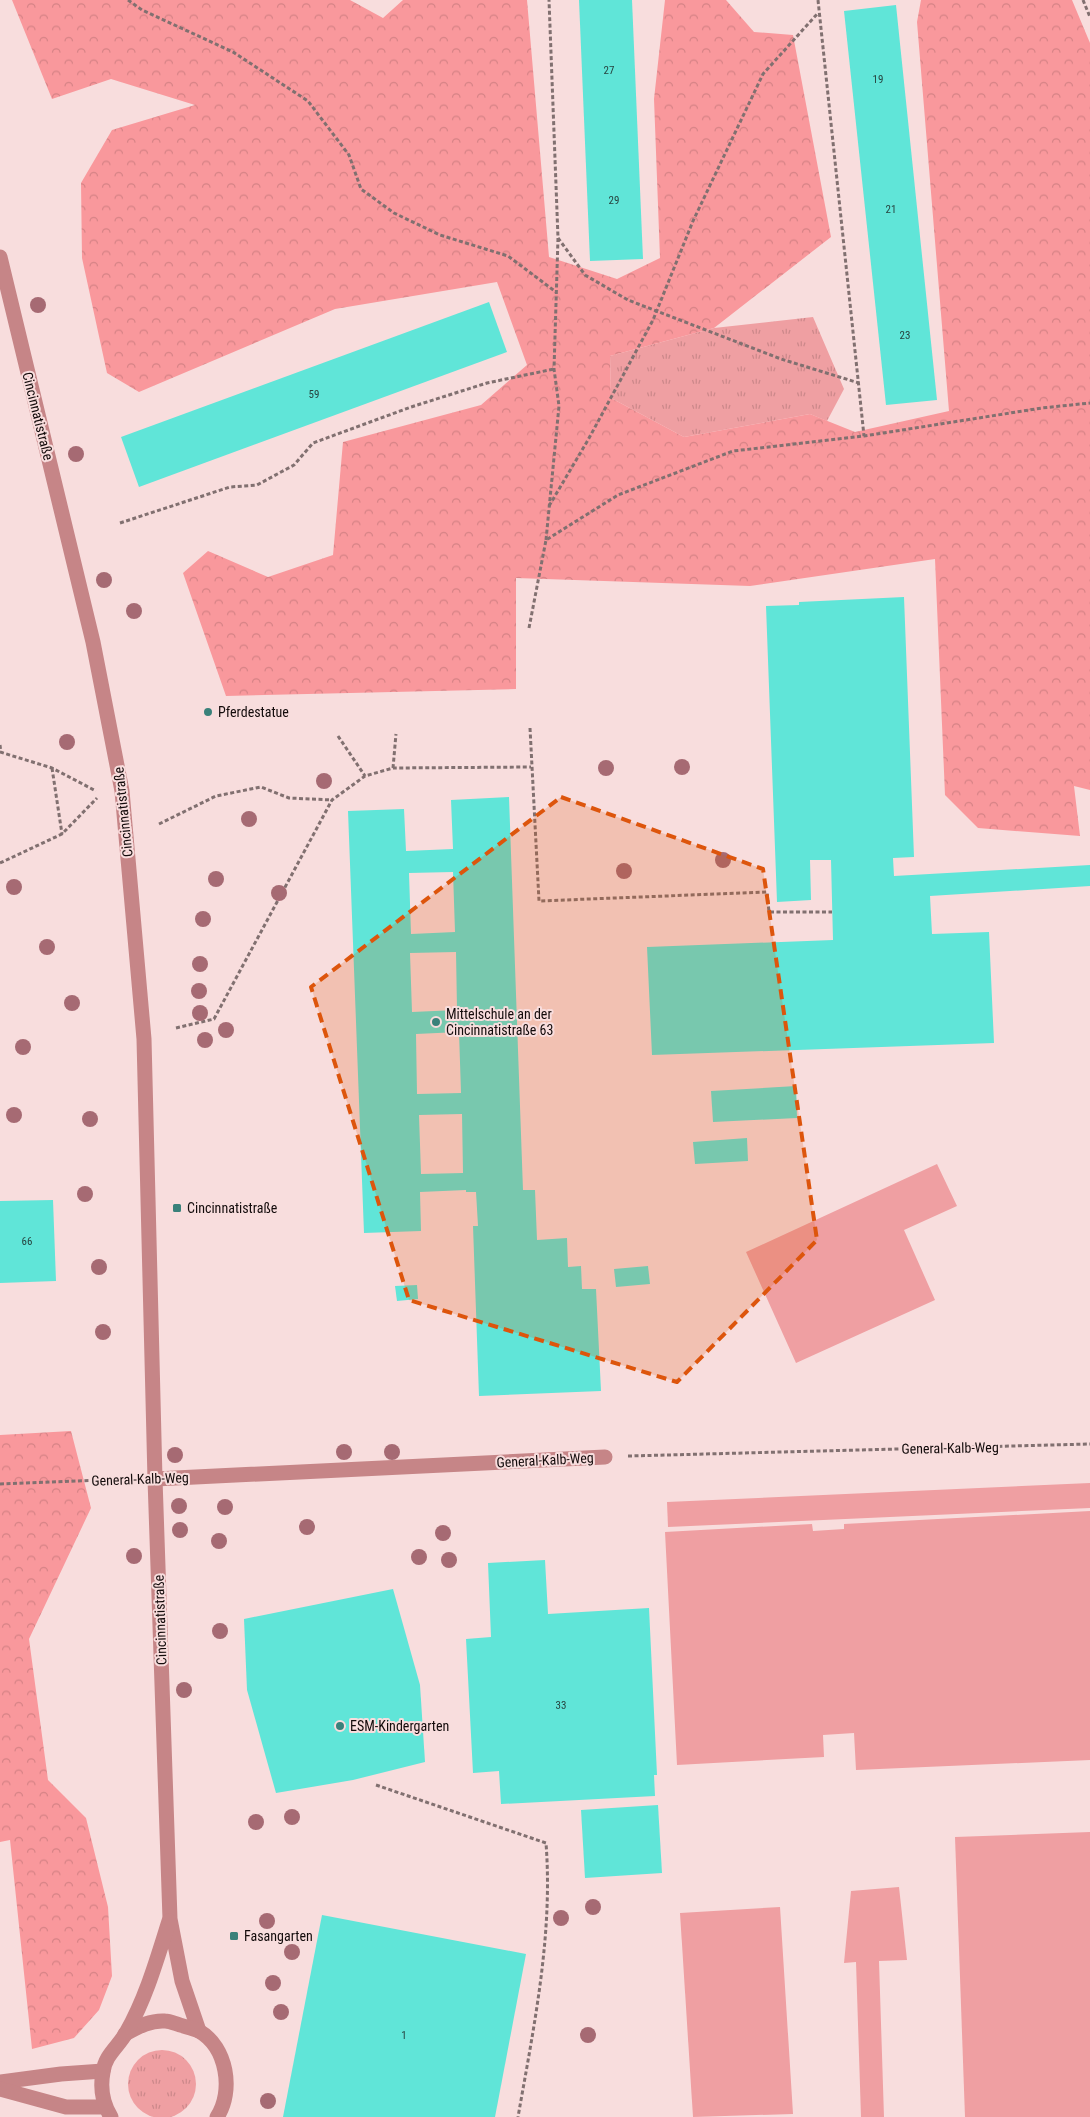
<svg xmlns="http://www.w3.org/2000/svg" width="1090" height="2117" viewBox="0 0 1090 2117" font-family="'Roboto Condensed',sans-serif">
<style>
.grass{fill:url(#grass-tufts)}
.forest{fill:url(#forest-crowns)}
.pitch{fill:#ef9fa2}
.building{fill:#60e5d8;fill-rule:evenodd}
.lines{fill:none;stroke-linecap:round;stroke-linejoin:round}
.path{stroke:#817070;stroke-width:3;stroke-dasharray:4 2.5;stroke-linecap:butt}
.lane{stroke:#c68587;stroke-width:15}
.street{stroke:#c68587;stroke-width:15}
.tree{fill:#a66a73}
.marked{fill:#dd550c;fill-opacity:0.2;stroke:#dd550c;stroke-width:4;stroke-dasharray:10 6;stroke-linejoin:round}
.poi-dot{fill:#3a817a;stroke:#f8dddd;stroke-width:2}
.labels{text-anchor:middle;stroke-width:4;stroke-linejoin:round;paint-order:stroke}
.number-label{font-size:11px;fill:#26423e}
.street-label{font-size:14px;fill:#130b0b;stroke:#f8dddd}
.poi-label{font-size:14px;fill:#130b0b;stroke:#f8dddd;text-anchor:start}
</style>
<defs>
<pattern id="grass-tufts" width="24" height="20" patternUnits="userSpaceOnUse" patternTransform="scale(1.25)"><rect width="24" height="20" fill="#ef9fa2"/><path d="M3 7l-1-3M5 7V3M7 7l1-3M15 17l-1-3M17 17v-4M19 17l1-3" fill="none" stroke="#cc888a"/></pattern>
<pattern id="forest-crowns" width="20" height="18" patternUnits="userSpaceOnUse" patternTransform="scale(1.25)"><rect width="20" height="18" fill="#f9989c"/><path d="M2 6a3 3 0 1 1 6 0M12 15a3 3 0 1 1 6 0" fill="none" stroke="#d58285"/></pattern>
</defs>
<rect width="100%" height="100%" fill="#f8dddd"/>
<g class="grass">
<polygon points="813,317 844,389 827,421 810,414 684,437 611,398 610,356 714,328"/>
<circle cx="162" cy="2084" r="34"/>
</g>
<g class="forest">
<polygon points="12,0 350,0 383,18 403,0 527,0 549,257 617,279 660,258 654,99 665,0 726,0 754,32 793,35 831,237 714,328 610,356 611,398 684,437 810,414 855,432 949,411 917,22 921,0 1072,0 1090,43 1090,790 1074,786 1080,836 978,828 945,795 935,559 750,586 516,578 516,689 226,696 183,573 208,551 268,577 333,555 343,442 481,405 527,365 497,282 335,309 139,392 107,373 82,258 81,183 112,130 195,105 111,79 52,99"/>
<polygon points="71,1431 91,1508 29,1639 48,1780 86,1818 108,1907 112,1976 99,2010 74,2038 32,2049 10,1840 0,1842 0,1435"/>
</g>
<g class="pitch">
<polygon points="937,1164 957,1206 904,1230 935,1300 796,1363 746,1252"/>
<polygon points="1090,1483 1090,1508 668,1527 667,1502"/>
<polygon points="1090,1511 1090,1760 856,1770 854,1733 823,1735 824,1757 677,1765 665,1532 812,1524 813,1531 844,1529 844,1524"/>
<polygon points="1090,1832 1090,2117 965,2117 955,1837"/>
<polygon points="899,1887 907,1960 879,1961 884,2117 861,2117 856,1962 844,1963 851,1891"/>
<polygon points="780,1907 793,2114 693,2117 680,1913"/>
</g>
<g class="building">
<polygon points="579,0 632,0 643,259 590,261"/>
<polygon points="896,5 937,400 886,405 844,11"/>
<polygon points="489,302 507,352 139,487 121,437"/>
<polygon points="904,597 914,857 893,858 894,876 1090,865 1090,886 930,896 932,934 989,932 994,1043 652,1055 647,947 833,940 831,860 810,860 811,900 777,902 766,606 799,605 799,602"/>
<path d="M509,797L523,1190H535L537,1240L567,1238L568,1267L581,1266L582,1289H596L601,1391L479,1396L473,1226H478L476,1192H466V1190L420,1192L421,1231L364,1233L348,811L404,809L406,851L453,849L451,800ZM453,872L455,932L411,934L409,873ZM456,952L457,1010L412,1012L410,953ZM459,1032L461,1093L417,1094L416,1034ZM462,1114L463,1173L421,1174L419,1115Z"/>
<polygon points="796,1086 797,1118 713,1122 711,1091"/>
<polygon points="747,1138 748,1161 695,1164 693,1142"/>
<polygon points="53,1200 56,1281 0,1283 0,1201"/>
<polygon points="648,1266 650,1284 616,1287 614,1269"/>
<polygon points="417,1285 418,1299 397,1301 395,1286"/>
<polygon points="545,1560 548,1614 649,1608 657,1775 654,1775 655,1796 501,1804 499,1771 473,1773 466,1639 491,1637 488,1563"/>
<polygon points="393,1589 420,1685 425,1762 353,1780 276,1793 247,1690 244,1619"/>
<polygon points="658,1805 662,1873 585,1878 581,1810"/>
<polygon points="322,1915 526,1954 495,2117 283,2117"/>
</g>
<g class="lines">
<g class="path">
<polyline points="128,0 142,10 233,52 308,101 349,155 361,189 394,213 440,235 508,256 556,292"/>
<polyline points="818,0 864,436"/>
<polyline points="1083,0 1090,17"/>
<polyline points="558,238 585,275 628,300 781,359 859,383"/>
<polyline points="549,506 588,440 653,320 693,221 763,74 818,13"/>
<polyline points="120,523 230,487 257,485 294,465 313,443 411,407 487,383 554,369"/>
<polyline points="546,540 559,406 554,369 558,238 549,0"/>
<polyline points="529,628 546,540 618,495 733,451 864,436 1042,408 1090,403"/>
<polyline points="530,728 539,901 767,892 769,912 832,912"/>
<polyline points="338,736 365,776"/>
<polyline points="0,745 1,753"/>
<polyline points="0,752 52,768 96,791"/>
<polyline points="52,768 62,834"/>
<polyline points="393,768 396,734"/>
<polyline points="159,824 216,796 261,787 289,798 332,800"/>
<polyline points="0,863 62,834 97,798"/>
<polyline points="176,1028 214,1019 332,800 365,776 393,768 531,767"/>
<polyline points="628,1456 1090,1444"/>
<polyline points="0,1484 129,1479"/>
<path d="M376,1785L546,1843C553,1935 534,2026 518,2117"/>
</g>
<polyline class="lane" points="155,1479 605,1457"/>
<g class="street">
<polyline points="0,257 93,642 122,791 144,1039 155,1479 170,1919 182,1981 199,2031"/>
<path d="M125,2034C138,2027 150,2020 165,2021C170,2021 176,2024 180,2025C186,2027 193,2028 199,2031C227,2047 234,2091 217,2117"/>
<polyline points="0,2082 61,2074 103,2071"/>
<polyline points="0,2089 66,2107 105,2107"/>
<path d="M111,2117C103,2104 100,2088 103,2072C105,2055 118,2047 126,2033C146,1998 157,1959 169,1921"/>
</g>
</g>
<g class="tree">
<circle cx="38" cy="305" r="8"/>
<circle cx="76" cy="454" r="8"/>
<circle cx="104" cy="580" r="8"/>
<circle cx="134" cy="611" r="8"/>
<circle cx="67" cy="742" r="8"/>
<circle cx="682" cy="767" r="8"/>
<circle cx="606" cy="768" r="8"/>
<circle cx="324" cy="781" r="8"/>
<circle cx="249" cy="819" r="8"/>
<circle cx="723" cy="860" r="8"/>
<circle cx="624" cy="871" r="8"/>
<circle cx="216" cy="879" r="8"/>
<circle cx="14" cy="887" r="8"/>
<circle cx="279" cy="893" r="8"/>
<circle cx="203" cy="919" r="8"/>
<circle cx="47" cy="947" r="8"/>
<circle cx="200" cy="964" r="8"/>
<circle cx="199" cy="991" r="8"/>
<circle cx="72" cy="1003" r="8"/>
<circle cx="200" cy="1013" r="8"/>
<circle cx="226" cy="1030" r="8"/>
<circle cx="205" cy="1040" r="8"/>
<circle cx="23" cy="1047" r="8"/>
<circle cx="14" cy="1115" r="8"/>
<circle cx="90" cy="1119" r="8"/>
<circle cx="85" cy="1194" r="8"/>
<circle cx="99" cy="1267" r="8"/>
<circle cx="103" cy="1332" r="8"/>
<circle cx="344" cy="1452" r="8"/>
<circle cx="392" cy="1452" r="8"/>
<circle cx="175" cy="1455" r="8"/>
<circle cx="179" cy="1506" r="8"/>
<circle cx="225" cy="1507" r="8"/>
<circle cx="307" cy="1527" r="8"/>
<circle cx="180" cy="1530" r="8"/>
<circle cx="443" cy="1533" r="8"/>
<circle cx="219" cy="1541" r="8"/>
<circle cx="134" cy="1556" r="8"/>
<circle cx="419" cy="1557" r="8"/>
<circle cx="449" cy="1560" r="8"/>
<circle cx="220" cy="1631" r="8"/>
<circle cx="184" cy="1690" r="8"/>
<circle cx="292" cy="1817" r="8"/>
<circle cx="256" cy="1822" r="8"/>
<circle cx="593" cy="1907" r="8"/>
<circle cx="561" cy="1918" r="8"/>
<circle cx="267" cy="1921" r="8"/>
<circle cx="292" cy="1952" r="8"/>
<circle cx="273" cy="1983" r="8"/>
<circle cx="281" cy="2012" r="8"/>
<circle cx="588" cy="2035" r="8"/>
<circle cx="268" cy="2101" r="8"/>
</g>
<path class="marked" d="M561,797L763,869L817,1240L677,1382L409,1300L311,987Z"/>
<g class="poi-dot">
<circle cx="208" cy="712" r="5"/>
<circle cx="436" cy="1022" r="5"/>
<rect x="172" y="1203" width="10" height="10" rx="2.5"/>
<circle cx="340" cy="1726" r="5"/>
<rect x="229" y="1931" width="10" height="10" rx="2.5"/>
</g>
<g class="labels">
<g class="number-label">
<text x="609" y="74">27</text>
<text x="878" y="83">19</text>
<text x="614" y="204">29</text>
<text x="891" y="213">21</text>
<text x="905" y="339">23</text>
<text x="314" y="398">59</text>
<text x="27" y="1245">66</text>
<text x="561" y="1709">33</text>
<text x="404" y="2039">1</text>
</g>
<g class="street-label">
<text transform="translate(38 416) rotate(76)" y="5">Cincinnatistraße</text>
<text transform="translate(123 812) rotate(-96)" y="5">Cincinnatistraße</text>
<text transform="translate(950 1448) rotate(-1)" y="5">General-Kalb-Weg</text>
<text transform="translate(545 1460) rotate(-3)" y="5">General-Kalb-Weg</text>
<text transform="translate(140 1479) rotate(-2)" y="5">General-Kalb-Weg</text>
<text transform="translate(160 1620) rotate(-92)" y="5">Cincinnatistraße</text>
</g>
<g class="poi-label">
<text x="218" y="717">Pferdestatue</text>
<text x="446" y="1019">Mittelschule an der<tspan x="446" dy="16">Cincinnatistraße 63</tspan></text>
<text x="187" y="1213">Cincinnatistraße</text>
<text x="350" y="1731">ESM-Kindergarten</text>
<text x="244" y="1941">Fasangarten</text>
</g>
</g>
</svg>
